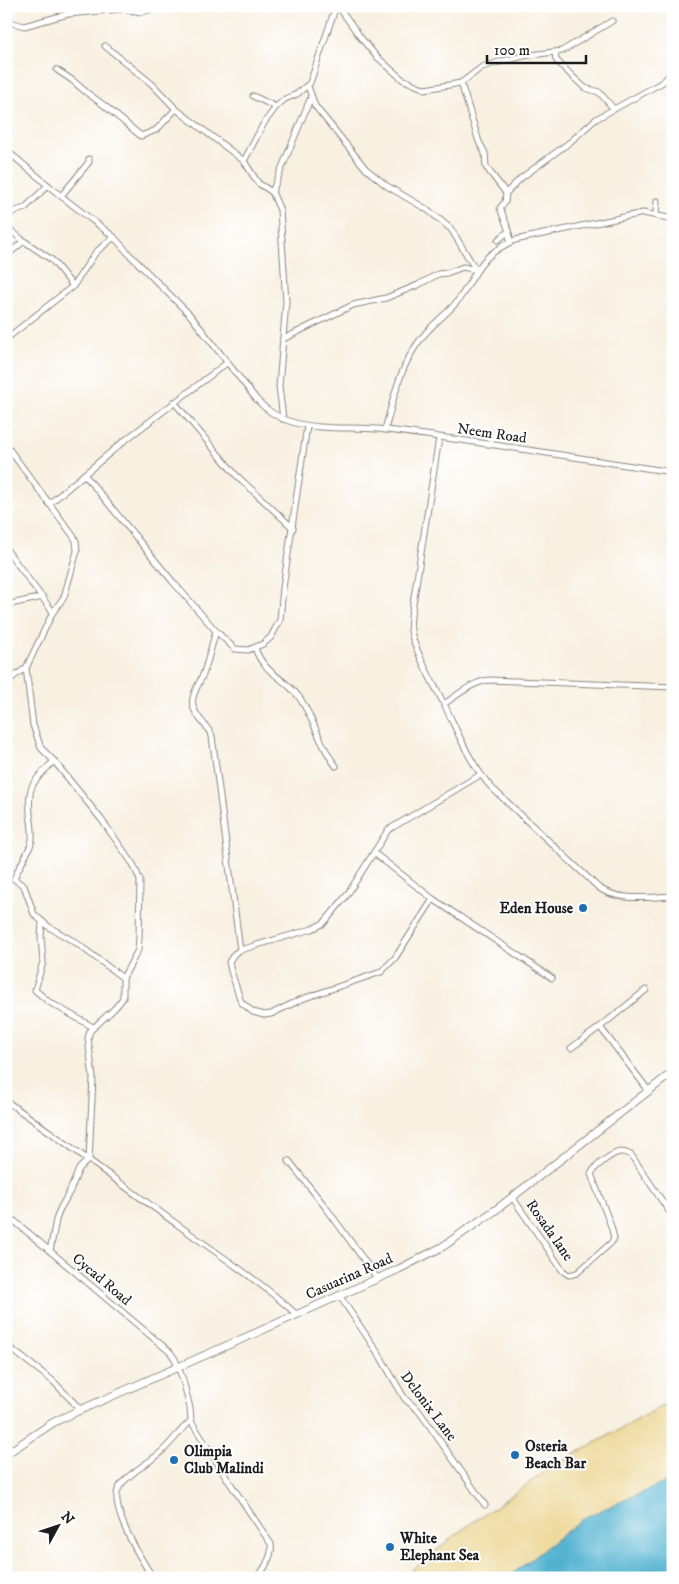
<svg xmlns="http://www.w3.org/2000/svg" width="679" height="1584" viewBox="0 0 679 1584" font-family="'IM FELL DW Pica',serif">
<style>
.sand{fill:#eeda9e;stroke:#857b5d}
.water{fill:#51b2d0;stroke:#366776}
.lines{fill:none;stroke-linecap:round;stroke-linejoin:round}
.street-casing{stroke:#8a867e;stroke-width:7}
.secondary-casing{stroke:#8a867e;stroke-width:9}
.street{stroke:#fff;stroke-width:5}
.secondary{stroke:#fff;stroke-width:7}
.poi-dot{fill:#1f6fb2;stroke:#fff;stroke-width:2}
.labels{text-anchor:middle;stroke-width:4;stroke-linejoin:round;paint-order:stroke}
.street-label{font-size:15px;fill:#1c1c1c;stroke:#fff}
.poi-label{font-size:15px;font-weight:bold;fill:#1c1c1c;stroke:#fff;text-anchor:start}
</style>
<rect width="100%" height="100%" fill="#fff"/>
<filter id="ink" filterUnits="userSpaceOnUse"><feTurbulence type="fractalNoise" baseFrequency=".02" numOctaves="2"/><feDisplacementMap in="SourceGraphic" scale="10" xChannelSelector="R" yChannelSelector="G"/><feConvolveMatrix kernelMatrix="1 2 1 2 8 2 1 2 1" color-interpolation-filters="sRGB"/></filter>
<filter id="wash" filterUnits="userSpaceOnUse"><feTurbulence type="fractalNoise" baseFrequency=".0096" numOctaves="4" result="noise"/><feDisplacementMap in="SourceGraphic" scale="20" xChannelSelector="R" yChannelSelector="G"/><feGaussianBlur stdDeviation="1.12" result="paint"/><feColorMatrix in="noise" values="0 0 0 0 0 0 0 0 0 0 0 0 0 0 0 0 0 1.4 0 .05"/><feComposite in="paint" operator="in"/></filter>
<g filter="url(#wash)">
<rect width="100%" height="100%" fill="#f8f0e1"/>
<polygon class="sand" points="673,1400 673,1475 662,1484 525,1565 507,1578 402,1578 459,1532 552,1467"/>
<polygon class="water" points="673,1475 673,1578 507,1578 585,1517 662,1484"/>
</g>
<g filter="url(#ink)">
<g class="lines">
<defs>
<g id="street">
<polyline points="64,6 68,14"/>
<polyline points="338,6 361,38 376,56 402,79 425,89 461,83 482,67 503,61 523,56 562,51 612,21"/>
<polyline points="6,21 24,26 68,14 121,9 142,12 162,6"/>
<polyline points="105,46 152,84 176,109 244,161 258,183 272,192 280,210 286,302 279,386 283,419"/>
<polyline points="555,53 556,60 573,77 585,88 599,92 614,109"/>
<polyline points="57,70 72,80 86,92 105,106 141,136 156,130 176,109"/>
<polyline points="461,83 479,142 485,153 486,167 506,193 505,202 500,208 509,231 510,242"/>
<polyline points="308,86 315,106 366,169 387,186 428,210 451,229 476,270"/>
<polyline points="253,96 276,107"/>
<polyline points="6,150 61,196"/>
<path d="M89,159V162L61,196L114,237L129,254L190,315L257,400C267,411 278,418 292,422C322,431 356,426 387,430C482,442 578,458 673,472"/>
<polyline points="244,161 264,123 276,107 285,99 297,94 310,83 336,6"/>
<polyline points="272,192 311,97"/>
<polyline points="506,193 521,178 570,142 596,119 663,82 673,71"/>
<polyline points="6,214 25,208 48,185"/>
<polyline points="656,214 657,201"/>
<polyline points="6,227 24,241 52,260 73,286"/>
<polyline points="498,240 509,231"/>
<polyline points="6,256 24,241"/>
<polyline points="6,339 73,286 96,252 114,237"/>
<polyline points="283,339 353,305 386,298 418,285 438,274 447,273 463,267 476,270"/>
<polyline points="174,402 236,475 293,528"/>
<path d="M385,430C394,396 401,362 424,335C434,322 449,313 459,299C479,270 479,256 515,240L643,213L673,219"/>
<path d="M439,438L412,610C410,619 410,628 412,636C419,659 432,681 443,702C458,732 469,763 492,788L599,888C620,902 649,897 673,896"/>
<polyline points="6,445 74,537 76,541 77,551 64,597 53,612 26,668 33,725 41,748 54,761 101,819 133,864 140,880 139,938 138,950 123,978 123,998 115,1008 90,1031 88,1038 93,1078 89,1159 79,1169 70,1191 60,1209 56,1220 50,1251"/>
<polyline points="84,474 173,582 216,631 235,649 248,650 263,644 271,637 280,620 283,588 307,426"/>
<polyline points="49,504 124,441 228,362"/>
<polyline points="6,549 53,612"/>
<polyline points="6,605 43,597"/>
<path d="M216,631C212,644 209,657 205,669C202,681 190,694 193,706C196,718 207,725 212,736L240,950"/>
<path d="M255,648C264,674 283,676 299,697C314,718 319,745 336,766"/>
<polyline points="6,682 26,668"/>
<path d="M444,704C458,695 472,682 489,680L673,687"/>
<path d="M54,761C34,781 27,784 30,813C31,822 33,831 32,840C29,854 19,865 14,879L24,886L34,914L37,917L49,927L75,942L123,978"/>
<polyline points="374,853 433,899 552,978"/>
<polyline points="433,899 395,958 381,972 302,999 271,1014 264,1015 253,1012 241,1002 231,971 229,962 234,954 240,950 312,929 324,923 347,895 388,830 480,775"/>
<polyline points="42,922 41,937 43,962 35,990 49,1002 93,1027"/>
<polyline points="646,990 600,1027 649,1091"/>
<polyline points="571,1048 600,1027"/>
<path d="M6,1101C64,1141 121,1184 178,1225C218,1254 260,1281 296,1314"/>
<polyline points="289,1161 327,1209 377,1278"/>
<path d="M512,1197L563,1271L569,1275L577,1273L611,1243L614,1238L611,1226L591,1174C595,1166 614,1151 622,1152C626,1152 628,1154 631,1155L673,1217"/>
<path d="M6,1214L170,1352L175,1359L183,1380L190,1408L191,1421C179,1431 171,1444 159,1454C147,1464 129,1473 120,1486C106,1505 142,1560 153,1578"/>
<polyline points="339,1295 380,1356 405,1399 418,1410 426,1421 485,1505"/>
<polyline points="6,1345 53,1381 81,1410"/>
<path d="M191,1421L228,1480L271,1544C273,1555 264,1571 256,1578"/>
</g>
<polyline id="secondary" points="6,1454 54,1422 71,1414 242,1339 399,1269 442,1247 497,1209 673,1072"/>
</defs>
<use href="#street" class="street-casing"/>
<use href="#secondary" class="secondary-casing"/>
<use href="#street" class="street"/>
<use href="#secondary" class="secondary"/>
</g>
</g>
<g class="poi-dot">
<circle cx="583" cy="908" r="5"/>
<circle cx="515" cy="1455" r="5"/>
<circle cx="174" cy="1460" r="5"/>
<circle cx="390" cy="1547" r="5"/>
</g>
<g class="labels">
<g class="street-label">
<text transform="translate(492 433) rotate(8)" y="5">Neem Road</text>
<text transform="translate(550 1230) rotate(55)" y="5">Rosada lane</text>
<text transform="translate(349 1276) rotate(-24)" y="5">Casuarina Road</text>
<text transform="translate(102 1279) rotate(40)" y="5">Cycad Road</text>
<text transform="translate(429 1406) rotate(53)" y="5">Delonix Lane</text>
</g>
<g class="poi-label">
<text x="573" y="913" text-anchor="end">Eden House</text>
<text x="525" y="1451">Osteria<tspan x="525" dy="17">Beach Bar</tspan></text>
<text x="184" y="1456">Olimpia<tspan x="184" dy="17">Club Malindi</tspan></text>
<text x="400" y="1543">White<tspan x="400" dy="17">Elephant Sea</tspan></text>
</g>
</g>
<rect width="679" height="1584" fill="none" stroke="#fff" stroke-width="25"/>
<g transform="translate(58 1526) rotate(50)" stroke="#ffffff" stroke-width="4" paint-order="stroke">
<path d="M0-4L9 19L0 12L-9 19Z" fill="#1c1c1c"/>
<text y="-8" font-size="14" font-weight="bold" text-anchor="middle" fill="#1c1c1c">N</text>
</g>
<path d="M487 55v8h99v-8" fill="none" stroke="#1c1c1c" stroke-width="2.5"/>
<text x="494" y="55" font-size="15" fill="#1c1c1c" stroke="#ffffff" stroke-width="4" paint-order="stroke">100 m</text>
</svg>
